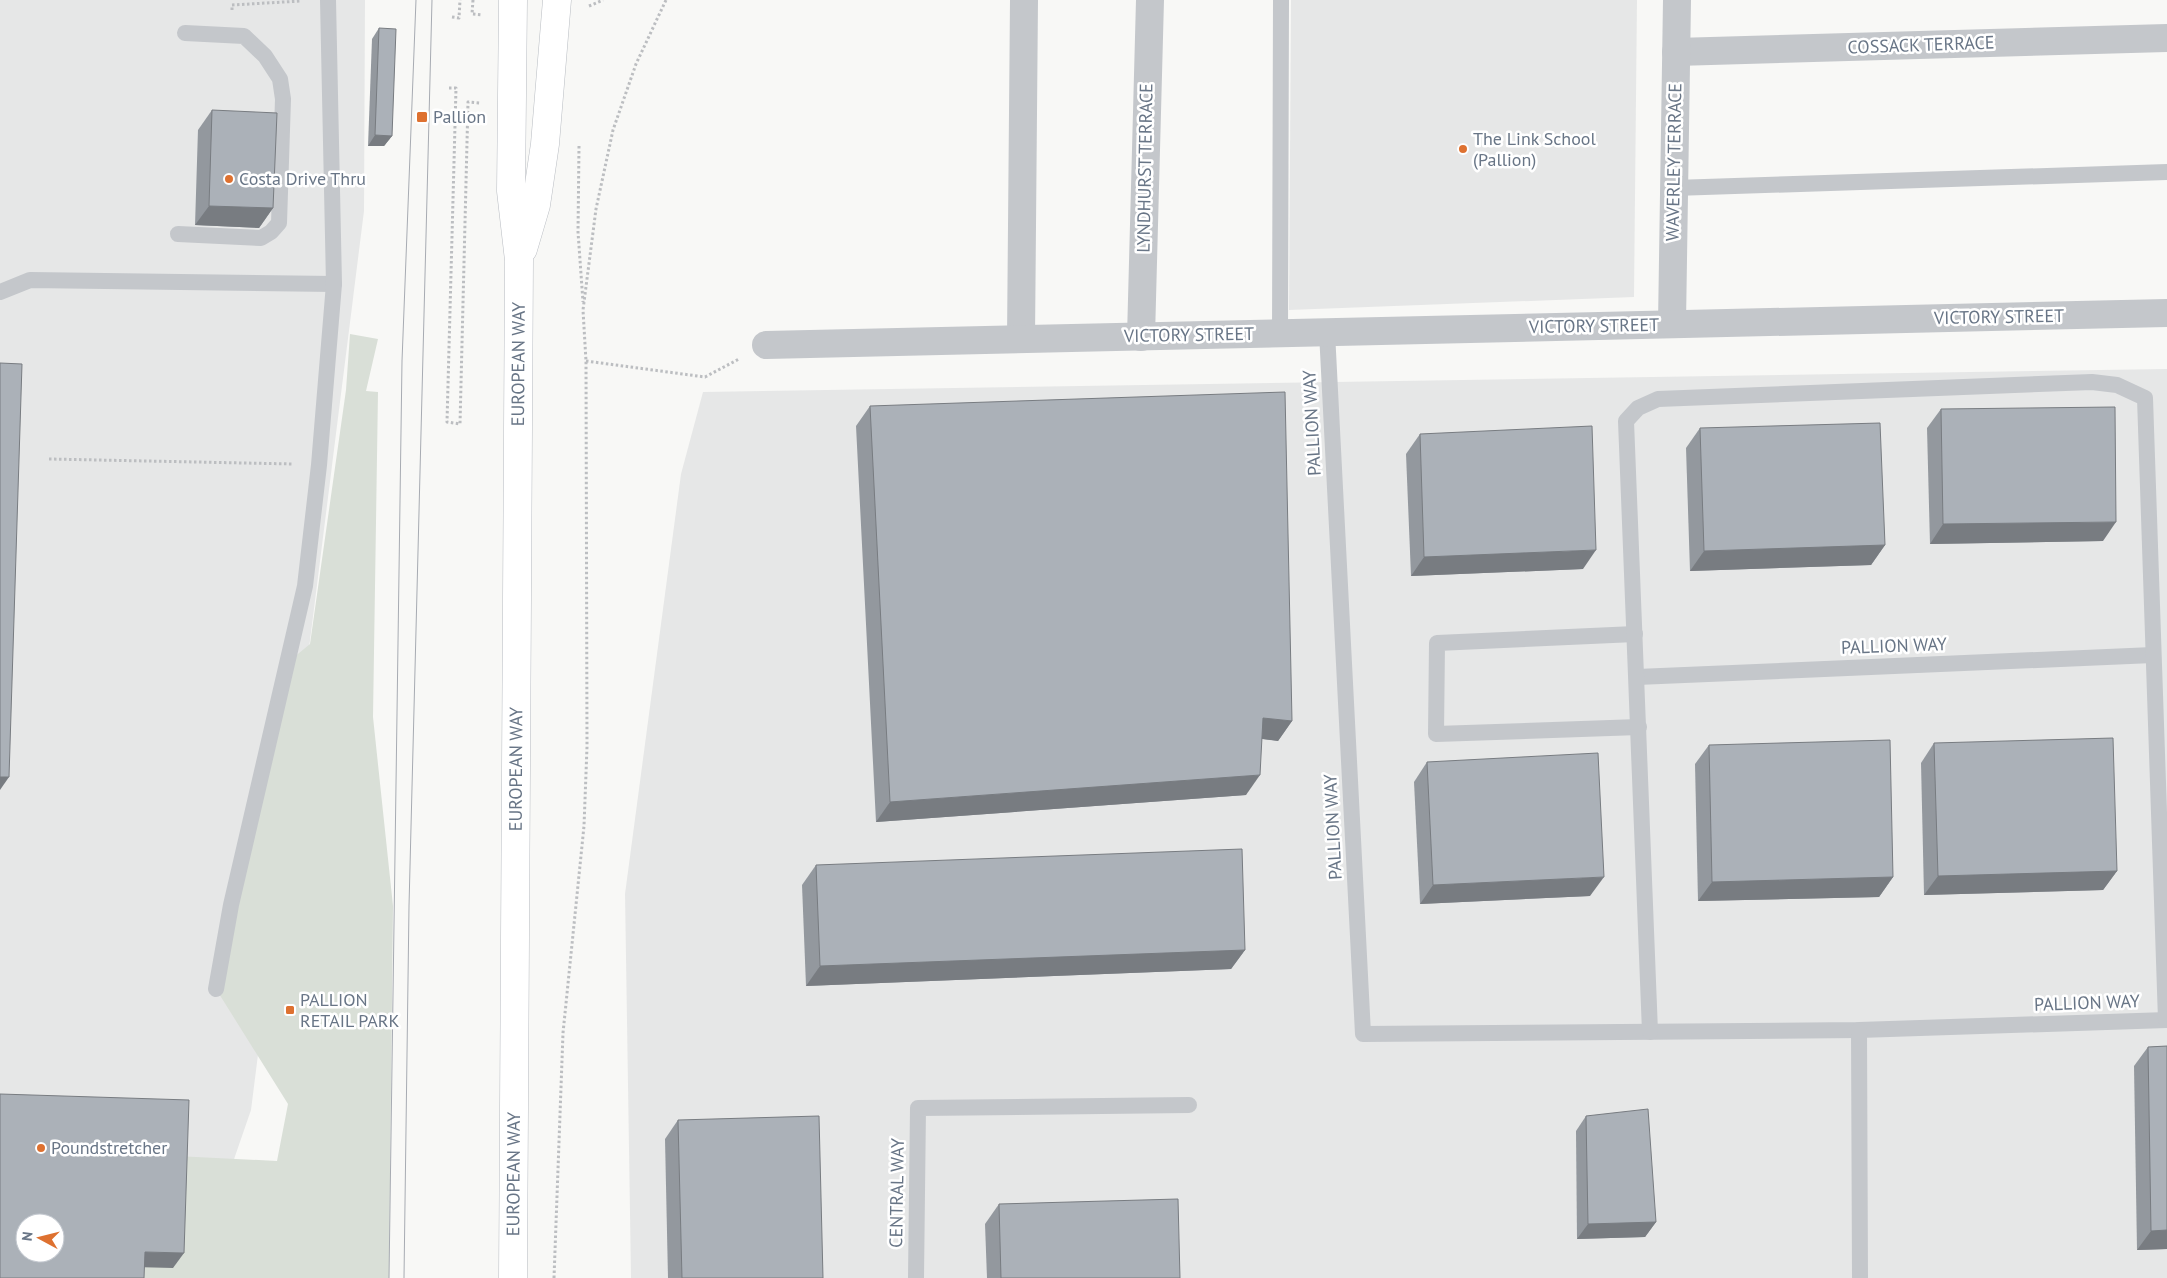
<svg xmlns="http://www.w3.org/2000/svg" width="2167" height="1278" viewBox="0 0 2167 1278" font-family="'PT Sans',sans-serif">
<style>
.built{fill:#e6e7e7;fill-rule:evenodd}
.green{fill:#d9dfd7}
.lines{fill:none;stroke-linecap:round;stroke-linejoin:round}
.secondary-casing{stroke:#b8bcc2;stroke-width:29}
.path{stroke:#bcbec1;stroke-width:3;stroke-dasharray:2.5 2.5;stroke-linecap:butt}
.lane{stroke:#c4c7cb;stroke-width:16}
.street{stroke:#c4c7cb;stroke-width:28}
.secondary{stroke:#fff;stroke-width:28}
.tram{stroke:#a7abb2;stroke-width:1}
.wall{fill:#93989e}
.shaded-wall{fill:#787c81}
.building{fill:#abb1b8;stroke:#787c81;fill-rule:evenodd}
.poi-dot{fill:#de7130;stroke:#fff;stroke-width:2}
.labels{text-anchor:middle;stroke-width:5;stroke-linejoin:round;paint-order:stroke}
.street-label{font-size:18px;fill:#687586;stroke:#fff}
.poi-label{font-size:18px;fill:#687586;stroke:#fff;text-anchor:start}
</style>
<rect width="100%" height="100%" fill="#f8f8f6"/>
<g class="built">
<path d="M0,0H365L364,211L251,1110L195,1272L0,1278ZM25,1223H55V1253H25Z"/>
<polygon points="1291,0 1637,0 1634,297 1289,310"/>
<polygon points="2167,369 2167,1278 631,1278 625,894 681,474 703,392"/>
</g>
<polygon class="green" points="350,334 378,339 366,391 378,392 373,717 393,906 389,1278 134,1278 176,1156 277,1161 288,1104 216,989 287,663 310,644 346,390"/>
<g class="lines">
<defs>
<g id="secondary">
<polyline points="523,249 536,205 545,144 557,0"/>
<path id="s1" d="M513,1278L519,260L511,191L513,0"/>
</g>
</defs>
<use href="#secondary" class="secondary-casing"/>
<g class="path">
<polyline points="473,0 472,14 482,15"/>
<polyline points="589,6 603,0"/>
<polyline points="232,10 232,5 301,1"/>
<polyline points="452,17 459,18 460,0"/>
<polyline points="449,88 456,88 447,422 460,424 468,102 480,103"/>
<polyline points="579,146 578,232 583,302"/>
<polyline points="586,361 705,377 739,359"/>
<polyline points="49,459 293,464"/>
<polyline points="554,1278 563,1033 584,826 587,747 586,361 583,310 596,209 613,130 636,64 666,0"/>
</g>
<g class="lane">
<polyline points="1674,188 2167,172"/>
<polyline points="178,234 261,238 271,232 279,223 283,99 280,79 265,56 244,36 185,33"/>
<polyline points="0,292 30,280 334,284"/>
<polyline points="1327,332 1363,1034 1859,1030 2167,1020"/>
<polyline points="1280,333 1281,0"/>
<polyline points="1635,634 1437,643 1436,734 1639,727"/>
<polyline points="1637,677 2153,655"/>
<polyline points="216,989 231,905 305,586 319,465 334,284 328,0"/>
<polyline points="1859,1030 1860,1278"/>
<polyline points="1650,1032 1626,421 1638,408 1658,399 2092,382 2117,385 2145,398 2166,1020"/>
<polyline points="916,1278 918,1108 1189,1105"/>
</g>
<g class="street">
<polyline points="1676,52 2167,38"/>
<polyline points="1672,324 1677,0"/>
<polyline points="1141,337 1150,0"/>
<polyline points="1021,339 1024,0"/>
<polyline points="766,345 2167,313"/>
</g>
<use href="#secondary" class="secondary"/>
<g class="tram">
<polyline points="389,1278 402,361 416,0"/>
<polyline points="404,1278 409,906 432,0"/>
</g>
</g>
<g class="wall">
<polygon points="379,28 392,136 384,146 368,146 372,39"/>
<polygon points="212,110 273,208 259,228 195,225 198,130"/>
<polygon points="870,406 1292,721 1278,741 1262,739 1246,795 876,822 856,426"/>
<polygon points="1941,409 2103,541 1930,544 1927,428"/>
<polygon points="1700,428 1885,545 1871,565 1690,571 1686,448"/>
<polygon points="1420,434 1583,569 1411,576 1406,454"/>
<polygon points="1934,743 2117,871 2103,890 1924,895 1921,763"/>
<polygon points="1709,745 1893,877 1879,897 1698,901 1695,764"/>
<polygon points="1427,762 1590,896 1420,904 1414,782"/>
<polygon points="816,865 1245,950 1231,969 806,986 802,885"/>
<polygon points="2167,1046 2167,1249 2137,1250 2134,1066 2148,1047"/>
<polygon points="1586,1116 1656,1222 1645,1237 1577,1239 1576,1131"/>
<polygon points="678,1120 823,1278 668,1278 665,1139"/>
<polygon points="999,1204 1180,1278 987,1278 985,1224"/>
</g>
<g class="shaded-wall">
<polygon points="375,135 392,136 384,146 368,146"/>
<polygon points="209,206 273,208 259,228 195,225"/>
<polygon points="2116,522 2103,541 1930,544 1943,524"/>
<polygon points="1885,545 1871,565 1690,571 1704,551"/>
<polygon points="1596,550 1583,569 1411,576 1424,557"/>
<polygon points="1263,718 1292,721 1278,741 1250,737"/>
<polygon points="1260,775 1246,795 876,822 890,802"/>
<polygon points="0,777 9,777 0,790"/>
<polygon points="2117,871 2103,890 1924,895 1938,876"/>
<polygon points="1604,877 1590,896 1420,904 1433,885"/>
<polygon points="1893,877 1879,897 1698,901 1712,882"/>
<polygon points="1245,950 1231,969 806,986 820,966"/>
<polygon points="1656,1222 1645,1237 1577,1239 1588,1224"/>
<polygon points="2167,1230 2167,1249 2137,1250 2151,1231"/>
<polygon points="145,1252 184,1253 173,1268 134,1267"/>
</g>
<g class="building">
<polygon points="379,28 396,29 392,136 375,135"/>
<polygon points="212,110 277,113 273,208 209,206"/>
<polygon points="0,363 22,364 9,777 0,777"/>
<polygon points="1285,392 1292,721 1263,718 1260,775 890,802 870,406"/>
<polygon points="2115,407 2116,522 1943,524 1941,409"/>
<polygon points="1880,423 1885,545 1704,551 1700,428"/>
<polygon points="1592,426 1596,550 1424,557 1420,434"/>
<polygon points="2113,738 2117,871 1938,876 1934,743"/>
<polygon points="1890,740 1893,877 1712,882 1709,745"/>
<polygon points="1598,753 1604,877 1433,885 1427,762"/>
<polygon points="1242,849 1245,950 820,966 816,865"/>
<polygon points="2167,1046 2167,1230 2151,1231 2148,1047"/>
<path d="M0,1094L189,1100L184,1253L145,1252L144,1278H0ZM25,1223H55V1253H25Z"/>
<polygon points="1648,1109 1656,1222 1588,1224 1586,1116"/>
<polygon points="819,1116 823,1278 682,1278 678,1120"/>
<polygon points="1178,1199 1180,1278 1001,1278 999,1204"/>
</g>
<g class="poi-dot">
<rect x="416" y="111" width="12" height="12" rx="2.5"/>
<circle cx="1463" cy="149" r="5"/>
<circle cx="229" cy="179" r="5"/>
<rect x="285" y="1005" width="10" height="10" rx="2.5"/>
<circle cx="41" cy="1148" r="5"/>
</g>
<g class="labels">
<g class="street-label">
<text transform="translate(1921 45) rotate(-2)" y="6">COSSACK TERRACE</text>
<text transform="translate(1674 162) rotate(-89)" y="6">WAVERLEY TERRACE</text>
<text transform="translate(1145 168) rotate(-89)" y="6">LYNDHURST TERRACE</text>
<text transform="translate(1999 317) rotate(-1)" y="6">VICTORY STREET</text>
<text transform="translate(1594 326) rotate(-1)" y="6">VICTORY STREET</text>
<text transform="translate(1189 335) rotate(-1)" y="6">VICTORY STREET</text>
<text dy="6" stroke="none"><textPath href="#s1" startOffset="914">EUROPEAN WAY</textPath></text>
<text transform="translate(1312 423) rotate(-93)" y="6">PALLION WAY</text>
<text transform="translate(1894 646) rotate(-2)" y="6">PALLION WAY</text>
<text dy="6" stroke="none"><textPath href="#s1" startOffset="509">EUROPEAN WAY</textPath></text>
<text transform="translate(1333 827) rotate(-93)" y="6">PALLION WAY</text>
<text transform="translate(2087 1003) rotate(-2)" y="6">PALLION WAY</text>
<text dy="6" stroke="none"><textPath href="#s1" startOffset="104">EUROPEAN WAY</textPath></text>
<text transform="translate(897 1193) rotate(-89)" y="6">CENTRAL WAY</text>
</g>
<g class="poi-label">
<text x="433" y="123">Pallion</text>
<text x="1473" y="145">The Link School<tspan x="1473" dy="21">(Pallion)</tspan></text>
<text x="239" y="185">Costa Drive Thru</text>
<text x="300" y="1006">PALLION<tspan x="300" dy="21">RETAIL PARK</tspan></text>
<text x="51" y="1154">Poundstretcher</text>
</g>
</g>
<g transform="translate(40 1238) rotate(277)"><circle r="24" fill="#ffffff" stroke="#c3c8cf"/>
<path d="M0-4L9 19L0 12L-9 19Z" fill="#de7130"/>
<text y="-8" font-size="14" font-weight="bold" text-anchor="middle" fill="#687586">N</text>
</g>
</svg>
